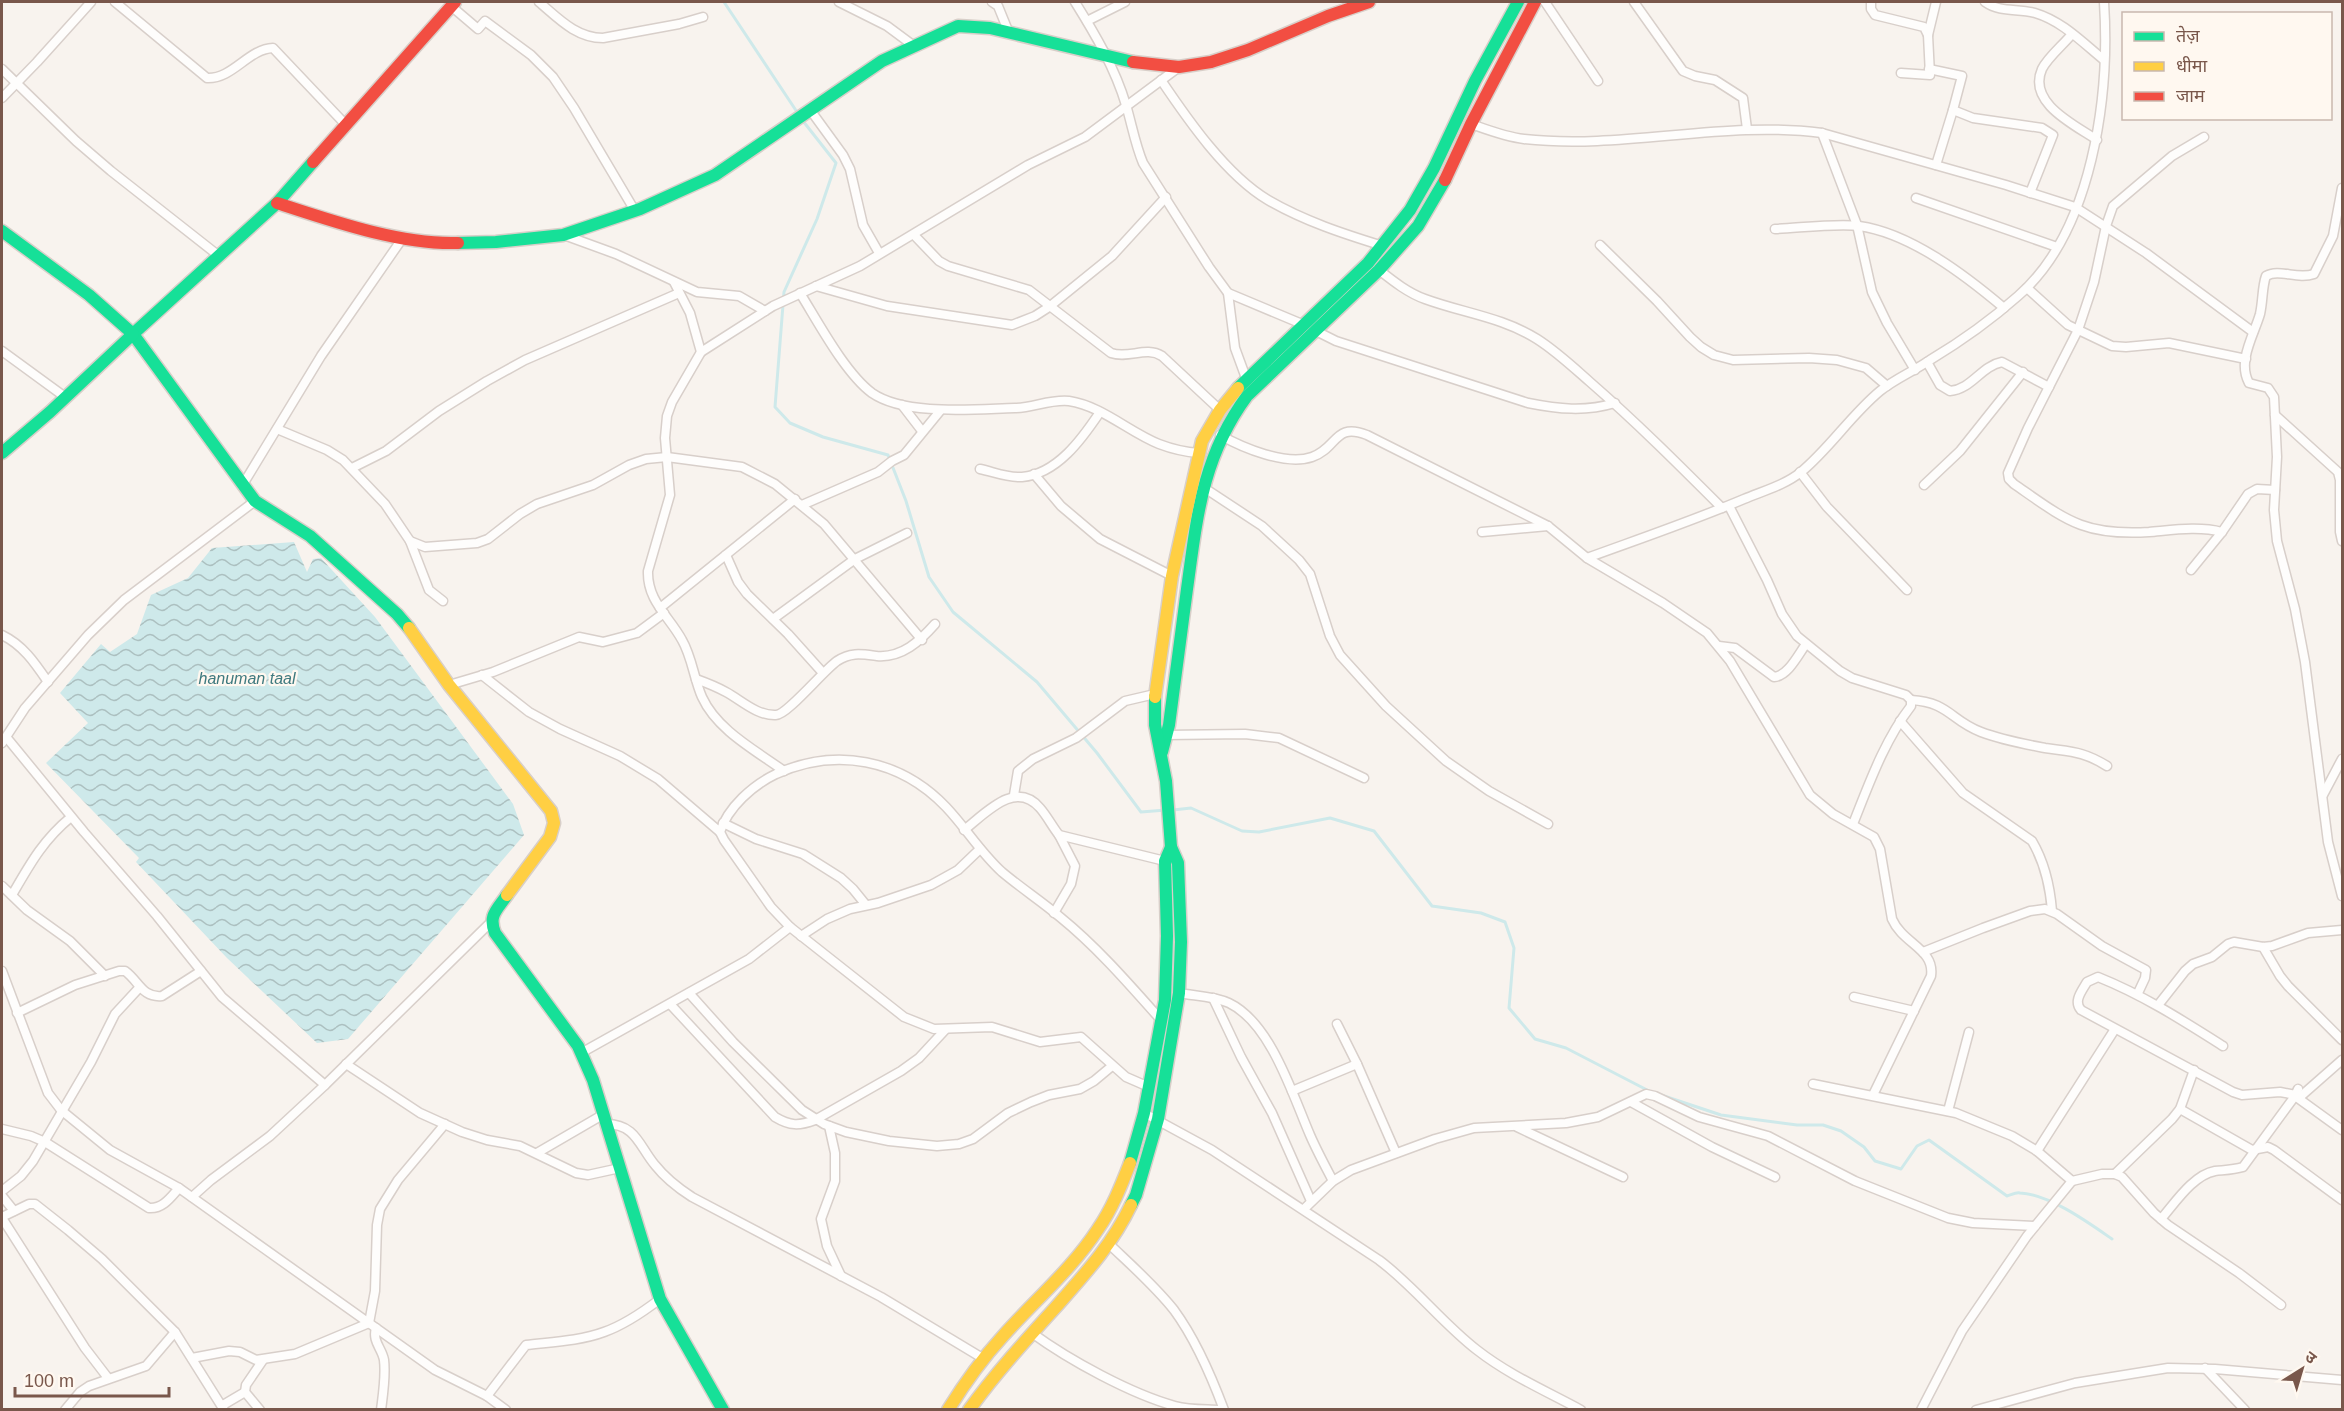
<svg xmlns="http://www.w3.org/2000/svg" width="2344" height="1411" viewBox="0 0 2344 1411" font-family="Arial,'Noto Sans Devanagari',sans-serif">
<style>
.water{fill:url(#water-waves)}
.lines{fill:none;stroke-linecap:round;stroke-linejoin:round}
.stream{stroke:#cee9ea;stroke-width:3}
.street-casing{stroke:#d8cfca;stroke-width:11}
.fast-casing{stroke:#d8cfc9;stroke-width:15}
.slow-casing{stroke:#d8cfc9;stroke-width:15}
.jam-casing{stroke:#d8cfc9;stroke-width:15}
.street{stroke:#fefdfc;stroke-width:8}
.fast{stroke:#16e098;stroke-width:12}
.slow{stroke:#ffcf43;stroke-width:12}
.jam{stroke:#f24e42;stroke-width:12}
.labels{text-anchor:middle;stroke-width:4.5;stroke-linejoin:round;paint-order:stroke}
.water-label{font-size:16px;font-style:italic;fill:#3e797e;stroke:#fff8f0}
</style>
<defs>
<pattern id="water-waves" width="16" height="10" patternUnits="userSpaceOnUse" patternTransform="scale(1.5)"><rect width="16" height="10" fill="#cee9ea"/><path d="M0 5q4-4 8 0t8 0" fill="none" stroke="#acc0c0"/></pattern>
</defs>
<rect width="100%" height="100%" fill="#f8f3ee"/>
<polygon class="water" points="294,542 307,572 313,559 321,558 375,617 513,804 524,835 348,1039 317,1043 227,958 136,862 139,858 46,763 88,723 60,693 101,644 110,652 137,634 151,595 188,578 212,548"/>
<g class="lines">
<g class="stream">
<polyline points="724,2 799,115"/>
<polyline points="803,121 836,163 817,219 784,292 775,407 790,423 823,437 888,455 906,501 929,577 953,612 1037,682 1097,753 1141,812 1166,810"/>
<polyline points="1173,810 1191,808 1242,831 1259,832 1330,818 1374,831 1432,906 1481,913 1505,922 1514,948 1509,1008 1535,1039 1566,1048 1651,1092"/>
<path d="M1661,1095L1721,1115L1797,1125H1823L1841,1131L1864,1147L1875,1161L1901,1169L1917,1146L1929,1140L2007,1196C2011,1195 2016,1192 2020,1193C2049,1194 2089,1223 2112,1239"/>
</g>
<defs>
<g id="street">
<path d="M115,2L207,78C233,79 248,49 273,48L346,125"/>
<path d="M539,2C558,18 576,38 603,38L679,24L703,17"/>
<polyline points="839,2 887,26 914,46"/>
<polyline points="992,2 998,6 1009,33"/>
<path d="M1075,2C1095,34 1115,68 1126,105C1132,125 1135,144 1143,163L1209,267L1228,293L1302,324"/>
<polyline points="1545,2 1598,81"/>
<polyline points="1634,2 1683,71 1695,76 1715,80 1743,98 1747,129"/>
<polyline points="1871,2 1871,9 1875,15 1924,27 1928,35"/>
<path d="M1985,2C2001,13 2017,8 2035,13C2062,21 2082,42 2104,60"/>
<polyline points="451,6 478,29 485,21 531,55 553,77 574,108 635,211"/>
<polyline points="1087,21 1125,2"/>
<path d="M2072,34C2063,45 2048,57 2042,69C2027,103 2075,125 2097,140"/>
<polyline points="2,69 76,141 111,171 219,256"/>
<polyline points="1929,69 1962,76 1953,110 1973,118 2042,128 2053,135 2030,193"/>
<polyline points="1901,73 1930,75 1928,35 1936,2"/>
<path d="M1161,80C1188,120 1226,175 1268,200C1304,221 1344,234 1383,246"/>
<polyline points="2,98 37,62 91,2"/>
<polyline points="811,111 843,155 850,169 863,225 879,253"/>
<path d="M1471,124C1488,130 1506,137 1524,139C1624,150 1723,120 1822,133L2006,185L2075,207L2146,253L2253,332"/>
<polyline points="1822,133 1857,225 1872,292 1887,323 1915,370"/>
<path d="M2204,137L2172,156L2113,206L2106,226L2094,282L2078,330L2028,428L2008,473L2009,479L2014,484C2066,520 2083,536 2149,532C2173,530 2199,526 2222,532"/>
<polyline points="1936,165 1953,110"/>
<path d="M2342,188L2333,236L2314,274C2297,280 2279,268 2266,276C2262,287 2263,301 2260,314C2254,335 2237,361 2249,383L2268,388L2274,397L2277,457L2274,510L2277,541L2295,609L2305,662L2328,842L2342,896"/>
<polyline points="1916,198 2057,247"/>
<path d="M1775,229C1799,228 1837,223 1859,226C1910,233 1965,275 2004,308"/>
<polyline points="564,235 616,254 697,292 739,296 765,311"/>
<path d="M914,235L939,261L948,266L1029,290L1111,353C1129,359 1146,346 1162,356L1220,410"/>
<polyline points="1600,245 1657,301 1690,337 1701,347 1714,355 1733,360 1809,358 1837,360 1866,368 1887,386"/>
<path d="M1379,270C1393,281 1408,293 1425,299C1463,313 1502,317 1537,339C1556,351 1573,367 1590,382C1636,422 1679,465 1722,508"/>
<path d="M674,282L690,313L701,352L672,402L667,416L665,438L670,495L648,571C647,601 669,616 682,640C692,657 694,679 702,697C717,730 755,750 784,771"/>
<polyline points="816,286 887,306 1012,325 1035,316 1049,307 1112,256 1166,197"/>
<polyline points="2027,288 2068,325 2112,346 2126,347 2169,343 2246,359"/>
<path d="M800,293C818,322 845,373 872,393C905,416 975,409 1015,408C1033,408 1050,399 1069,401C1102,406 1129,432 1159,444C1172,449 1185,452 1199,453"/>
<polyline points="1228,293 1235,348 1246,378"/>
<path d="M1316,331L1336,341L1528,403C1558,409 1585,412 1615,403"/>
<polyline points="2,351 65,397"/>
<polyline points="701,352 773,306 860,266 1028,165 1085,137 1179,67"/>
<path d="M1927,362L1940,385L1950,391C1972,389 1981,366 2002,362L2049,387"/>
<polyline points="902,405 922,431"/>
<polyline points="2275,415 2338,472 2340,480 2340,532 2342,541"/>
<polyline points="277,429 327,450 343,460 385,504 410,541 425,547 477,543 488,539 520,514 537,504 593,485 629,465 646,459 667,457 742,467 775,484 824,524 922,640"/>
<path d="M1220,435C1243,448 1286,466 1312,457C1338,448 1334,422 1367,435L1548,526L1587,558L1663,603L1707,633L1730,661L1810,795L1833,814L1874,837L1880,849L1892,919C1903,944 1935,949 1931,976L1873,1095"/>
<polyline points="352,468 386,451 439,411 487,381 525,360 679,293"/>
<path d="M980,469C994,472 1008,478 1022,477C1057,474 1082,439 1100,412"/>
<polyline points="1800,472 1827,507 1907,590"/>
<polyline points="1034,474 1061,506 1100,539 1172,576"/>
<polyline points="1924,485 1960,451 2023,372"/>
<polyline points="242,486 321,356 402,239"/>
<polyline points="1203,487 1262,526 1299,560 1310,574 1330,636 1340,655 1386,706 1446,761 1489,791 1548,824"/>
<polyline points="802,505 878,472 892,461 904,455 940,411"/>
<path d="M1729,506L1767,580L1782,614L1797,636L1840,671L1852,678L1906,695L1911,700V706C1884,741 1869,784 1853,824"/>
<polyline points="1482,532 1548,526"/>
<polyline points="410,541 429,590 443,601"/>
<polyline points="726,555 738,582 747,594 788,634 823,673"/>
<path d="M1587,558C1639,539 1692,521 1744,499C1763,491 1785,485 1801,472C1830,448 1851,415 1880,391C1895,379 1914,371 1930,360C1960,342 1991,320 2018,296C2093,231 2110,95 2104,2"/>
<polyline points="2191,570 2222,532 2248,494 2257,489 2275,490"/>
<polyline points="660,608 795,499"/>
<polyline points="773,619 855,559 907,533"/>
<path d="M2,635C23,645 35,663 48,682"/>
<path d="M1719,646L1735,648L1774,677C1788,676 1798,655 1806,644"/>
<polyline points="482,675 529,712 560,729 620,756 658,779 720,832"/>
<path d="M696,679C707,683 717,687 726,692C741,700 757,716 776,715C787,715 823,671 837,661C851,652 861,654 877,656C902,658 920,641 935,624"/>
<polyline points="449,685 493,672 579,637 603,642 637,633 664,613"/>
<path d="M1911,700C1949,702 1951,721 1981,732C2002,740 2024,744 2045,748C2071,752 2083,751 2107,766"/>
<path d="M1900,721L1963,793L2032,841C2045,863 2050,886 2052,911"/>
<polyline points="1166,735 1245,734 1279,738 1364,778"/>
<polyline points="7,738 84,832 157,916 222,997 325,1085 491,922"/>
<polyline points="2,743 25,708 88,635 124,600 255,501"/>
<polyline points="1014,795 1018,771 1033,759 1076,738 1125,701 1155,694"/>
<polyline points="2323,795 2342,759"/>
<polyline points="723,823 756,839 803,854 841,878 853,889 866,905"/>
<path d="M964,830C985,814 1015,779 1040,808C1047,816 1052,826 1059,835L1165,861"/>
<polyline points="2,886 27,910 70,941 105,976"/>
<path d="M12,895C30,864 43,840 71,817"/>
<polyline points="1054,913 1071,884 1075,866 1059,835"/>
<polyline points="801,936 827,919 850,909 878,903 931,885 958,870 980,849"/>
<polyline points="2263,947 2280,976 2288,986 2342,1040"/>
<polyline points="1923,952 1983,928 2030,911 2045,909 2057,914 2102,946 2146,970 2145,978 2138,993"/>
<path d="M2,971L48,1093L61,1110L110,1150L179,1188L435,1370L487,1396L526,1345C551,1342 580,1341 604,1332C624,1325 643,1312 660,1299"/>
<polyline points="689,993 733,1042 802,1110 824,1124 846,1132 889,1141 937,1146 959,1144 973,1139 1008,1113 1031,1102 1049,1095 1080,1089 1094,1081 1112,1066"/>
<path d="M1179,993C1195,996 1214,996 1229,1003C1271,1023 1293,1096 1310,1135C1317,1151 1325,1166 1333,1181"/>
<polyline points="1854,997 1914,1011"/>
<polyline points="1213,998 1241,1057 1272,1113 1311,1201"/>
<path d="M670,1004L775,1117C790,1126 799,1126 815,1120L901,1071L919,1058L945,1030"/>
<polyline points="2159,1004 2185,971 2193,964 2212,957 2228,944 2234,942 2263,947 2272,946 2308,933 2342,930"/>
<path d="M17,1013L75,985L119,971H125C139,981 142,998 162,996L201,971"/>
<polyline points="1337,1024 1357,1064 1396,1153"/>
<path d="M2223,1046C2182,1020 2143,995 2098,977L2087,982C2082,991 2073,1001 2081,1010L2233,1092L2242,1095L2280,1092L2301,1096L2342,1060"/>
<polyline points="581,1053 749,959 790,927"/>
<polyline points="346,1064 420,1113 462,1132 487,1140 520,1146 576,1173 588,1175 620,1168"/>
<polyline points="1813,1084 1956,1113 2012,1136 2037,1151 2072,1181 2102,1174 2115,1174 2122,1177 2154,1213 2168,1225 2239,1273 2281,1305"/>
<path d="M1149,1087L1126,1077L1081,1037L1040,1042L992,1027L934,1029L904,1017L790,927L771,907L724,840L720,832C728,807 753,785 776,774C836,747 900,759 946,807C966,828 980,852 1002,872C1021,888 1041,901 1060,917C1097,947 1129,984 1161,1020"/>
<polyline points="1292,1091 1357,1064"/>
<polyline points="2295,1096 2342,1130"/>
<polyline points="1631,1102 1712,1147 1775,1177"/>
<polyline points="2180,1109 2252,1150 2268,1147 2274,1150 2342,1200"/>
<polyline points="1948,1111 1969,1032"/>
<path d="M1144,1113L1212,1150L1379,1260C1415,1287 1442,1323 1477,1350C1509,1375 1546,1391 1581,1410"/>
<path d="M606,1124C636,1124 639,1146 655,1165C666,1179 678,1188 692,1197L881,1297L984,1359"/>
<polyline points="829,1126 835,1153 835,1181 821,1219 827,1246 841,1276"/>
<polyline points="1517,1127 1623,1177"/>
<path d="M2,1129L31,1136L45,1142L149,1208C163,1209 171,1197 179,1188"/>
<polyline points="2037,1151 2115,1029"/>
<polyline points="537,1153 604,1114"/>
<polyline points="2115,1174 2172,1119 2180,1109 2194,1070"/>
<polyline points="2,1191 21,1176 33,1161 91,1062 115,1014 139,988"/>
<polyline points="2,1196 14,1211"/>
<polyline points="192,1197 211,1180 270,1136 325,1085"/>
<polyline points="1304,1209 1333,1181 1351,1170 1435,1139 1474,1128 1566,1123 1598,1117 1646,1094 1655,1096 1699,1117 1768,1136 1855,1181 1948,1218 1973,1223 2035,1226"/>
<polyline points="2,1217 29,1204 35,1204 68,1230 102,1259 175,1332 224,1410"/>
<polyline points="2,1218 85,1348 108,1378"/>
<path d="M2161,1219C2175,1203 2193,1175 2215,1171C2224,1170 2233,1170 2243,1167L2295,1096L2298,1089"/>
<path d="M1109,1244C1131,1265 1155,1286 1174,1310C1196,1340 1211,1375 1224,1410"/>
<path d="M376,1328C372,1342 382,1348 384,1360C386,1376 383,1394 381,1410"/>
<path d="M1032,1333C1069,1360 1131,1394 1175,1406C1190,1410 1205,1409 1221,1410"/>
<polyline points="192,1358 229,1351 240,1352 256,1360 295,1354 369,1323 375,1291 377,1225 380,1209 398,1180 445,1124"/>
<polyline points="2205,1368 2245,1410"/>
<polyline points="487,1396 506,1410"/>
<polyline points="223,1405 245,1392"/>
<polyline points="65,1410 80,1392 89,1386 146,1366 175,1332"/>
<polyline points="260,1410 245,1392 246,1385 263,1360"/>
<polyline points="1921,1410 1962,1331 2027,1236 2072,1181"/>
<polyline points="1976,1410 2075,1383 2168,1368 2215,1369 2342,1380"/>
</g>
<g id="fast">
<polyline points="313,162 277,203 133,334 255,501 310,536 397,614 409,628"/>
<polyline points="2,231 89,295 133,334 50,412 2,453"/>
<polyline points="458,243 496,242 563,235 640,209 715,175 882,61 958,26 990,28 1133,62"/>
<polyline points="1238,388 1368,263 1410,210 1434,168 1475,81 1518,2"/>
<path d="M1162,752L1169,725C1175,680 1181,634 1187,589C1197,517 1202,457 1247,396L1379,270L1418,226L1445,180"/>
<path d="M507,895C497,910 488,915 495,933L578,1046L593,1080L660,1299L723,1410"/>
<polyline points="1130,1163 1144,1113 1165,1000 1167,936 1165,861 1171,847"/>
<polyline points="1131,1205 1136,1195 1158,1119 1179,993 1181,942 1178,863 1171,847 1166,781 1155,725 1155,697"/>
</g>
<g id="slow">
<polyline points="409,628 449,685 551,811 554,823 550,837 507,895"/>
<polyline points="1155,697 1172,576 1202,441 1220,410 1238,388"/>
<path d="M948,1410C964,1384 982,1359 1003,1336C1034,1301 1072,1269 1098,1229C1112,1209 1121,1186 1130,1163"/>
<path d="M969,1410C995,1374 1025,1341 1055,1308C1084,1275 1112,1245 1131,1205"/>
</g>
<g id="jam">
<polyline points="1133,62 1179,67 1211,62 1248,50 1328,16 1369,2"/>
<polyline points="313,162 455,2"/>
<polyline points="1445,180 1471,124 1535,2"/>
<path d="M277,203C332,221 401,245 458,243"/>
</g>
</defs>
<use href="#street" class="street-casing"/>
<use href="#fast" class="fast-casing"/>
<use href="#slow" class="slow-casing"/>
<use href="#jam" class="jam-casing"/>
<use href="#street" class="street"/>
<use href="#fast" class="fast"/>
<use href="#slow" class="slow"/>
<use href="#jam" class="jam"/>
</g>
<g class="labels">
<g class="water-label">
<text x="247" y="684">hanuman taal</text>
</g>
</g>
<rect width="2344" height="1411" fill="none" stroke="#79574b" stroke-width="6"/>
<rect x="2122" y="12" width="210" height="108" fill="#fff8f0" stroke="#c9b8ae" stroke-width="1.5"/>
<rect x="2134" y="32" width="30" height="9" fill="#16e098" stroke="#c9b8ae" stroke-width="1.5"/>
<text x="2176" y="42" font-size="18" fill="#79574b">तेज़</text>
<rect x="2134" y="62" width="30" height="9" fill="#ffcf43" stroke="#c9b8ae" stroke-width="1.5"/>
<text x="2176" y="72" font-size="18" fill="#79574b">धीमा</text>
<rect x="2134" y="92" width="30" height="9" fill="#f24e42" stroke="#c9b8ae" stroke-width="1.5"/>
<text x="2176" y="102" font-size="18" fill="#79574b">जाम</text>
<g transform="translate(2302 1369) rotate(37)" stroke="#fff8f0" stroke-width="4.5" paint-order="stroke">
<path d="M0-4.5L10 22L0 15L-10 22Z" fill="#79574b"/>
<text y="-9" font-size="16" font-weight="bold" text-anchor="middle" fill="#79574b">उ</text>
</g>
<path d="M15 1387v9h154v-9" fill="none" stroke="#79574b" stroke-width="3"/>
<text x="24" y="1387" font-size="18" fill="#79574b" stroke="#fff8f0" stroke-width="4.5" paint-order="stroke">100 m</text>
</svg>
